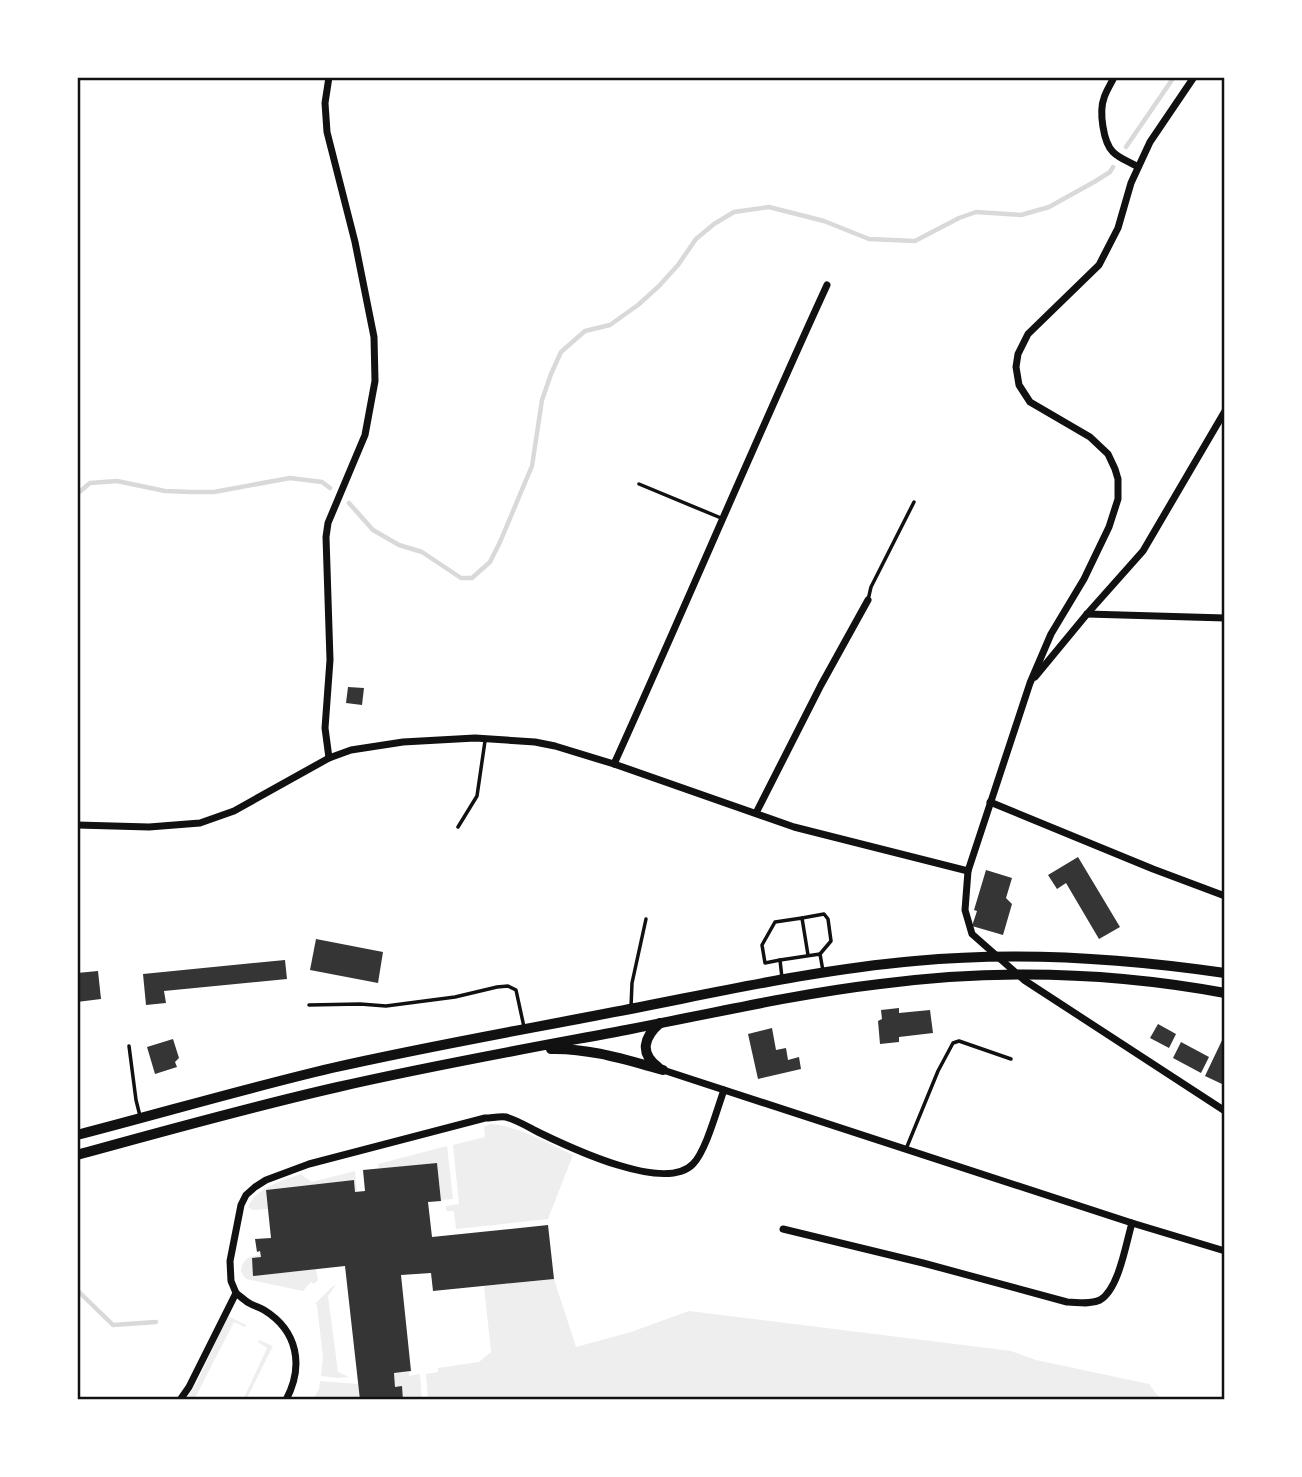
<svg xmlns="http://www.w3.org/2000/svg" width="1302" height="1477" viewBox="0 0 1302 1477" font-family="'PT Serif',serif">
<style>
.green{fill:#eee}
.lines{fill:none;stroke-linecap:round;stroke-linejoin:round}
.stream{stroke:#d9d9d9;stroke-width:4.5}
.building{fill:#353535}
.service{stroke:#111;stroke-width:3.5}
.minor{stroke:#111;stroke-width:7}
.trunk{stroke:#111;stroke-width:10}
.neatline{fill:none;stroke:#111;stroke-width:2.5}
</style>
<rect width="100%" height="100%" fill="#fff"/>
<g class="green">
<path d="M490,1124C519,1126 547,1143 573,1155L548,1219L456,1229L454,1211H446V1206L459,1204L453,1145L485,1137L484,1127Z"/>
<polygon points="447,1146 453,1199 441,1200 437,1163 379,1169 378,1164"/>
<path d="M355,1171L357,1192H355L354,1180L266,1190L268,1209L253,1210L248,1207C258,1186 280,1182 300,1174L312,1182Z"/>
<path d="M261,1255V1257L252,1258L254,1276L316,1269L318,1280L314,1284L311,1282L303,1291L246,1279L241,1272C242,1259 249,1256 261,1255Z"/>
<polygon points="554,1279 576,1347 631,1332 689,1311 1011,1351 1036,1360 1149,1384 1161,1400 428,1400 426,1374 438,1372 438,1368 479,1362 491,1352 484,1286"/>
<polygon points="334,1285 335,1286 328,1296 338,1372 349,1377 338,1378 321,1376 323,1357 317,1305 315,1304"/>
<polygon points="228,1316 246,1325 245,1327 234,1322 194,1400 186,1400 197,1382"/>
<polygon points="259,1340 273,1346 246,1400 243,1400 267,1348 258,1342"/>
<polygon points="409,1372 409,1376 420,1374 422,1400 403,1400 402,1387 395,1387 394,1373"/>
<polygon points="320,1381 358,1384 360,1400 318,1400 314,1398 319,1389"/>
</g>
<g class="lines">
<g class="stream">
<polyline points="1126,147 1174,77"/>
<polyline points="77,494 90,483 117,481 165,491 192,492 214,492 290,478 322,482 330,488"/>
<polyline points="349,503 373,530 399,545 422,552 461,578 472,578 490,562 500,542 532,466 542,400 551,374 561,352 585,331 610,325 638,305 659,286 678,265 696,239 714,224 734,212 769,207 824,221 869,239 915,241 959,218 976,212 1021,215 1049,207 1094,182 1110,172 1113,167"/>
<polyline points="77,1290 113,1325 156,1322"/>
</g>
</g>
<g class="building">
<polygon points="348,687 364,688 362,705 346,703"/>
<polygon points="1078,857 1120,927 1099,939 1066,883 1057,889 1048,875"/>
<polygon points="986,870 1012,878 1006,898 1012,904 1003,935 972,926 977,911 974,910"/>
<polygon points="316,939 383,952 378,983 310,970"/>
<polygon points="285,960 287,979 164,991 166,1003 146,1005 143,974"/>
<polygon points="98,971 101,999 77,1002 77,973"/>
<polygon points="899,1008 899,1013 930,1010 933,1033 899,1037 899,1042 880,1044 878,1021 882,1019 881,1010"/>
<polygon points="1158,1024 1176,1034 1169,1048 1150,1038"/>
<polygon points="772,1028 776,1050 786,1048 788,1060 799,1057 801,1069 758,1079 748,1034"/>
<polygon points="1225,1034 1225,1078 1222,1084 1205,1076"/>
<polygon points="173,1039 179,1058 175,1062 177,1067 155,1074 147,1047"/>
<polygon points="1181,1042 1209,1057 1201,1073 1173,1058"/>
<polygon points="437,1163 441,1201 428,1202 432,1237 548,1225 554,1279 433,1291 431,1273 401,1275 411,1371 394,1373 395,1387 402,1386 403,1400 360,1400 345,1266 253,1276 252,1258 261,1257 260,1251 257,1252 255,1239 271,1238 266,1190 354,1180 355,1192 365,1191 363,1170"/>
</g>
<g class="lines">
<g class="service">
<polyline points="639,484 721,518"/>
<polyline points="868,600 871,587 914,502"/>
<polyline points="458,827 477,796 485,741"/>
<polyline points="802,918 824,914 828,919 831,941 820,954"/>
<polyline points="780,960 765,963 762,945 775,922 802,918 808,955"/>
<polyline points="782,978 780,960 820,954 823,971"/>
<polyline points="309,1005 360,1004 386,1006 455,997 497,987 508,986 516,990 524,1027"/>
<polyline points="631,1007 632,983 646,919"/>
<polyline points="129,1046 136,1100 140,1116"/>
<polyline points="906,1149 938,1071 953,1043 959,1041 1011,1059"/>
</g>
<g class="minor">
<path d="M1114,77C1111,84 1106,91 1104,98C1099,111 1103,142 1113,152C1120,159 1130,162 1138,167"/>
<polyline points="1194,77 1150,142 1131,183 1118,228 1099,265 1028,334 1018,354 1016,367 1019,385 1030,402 1090,437 1108,454 1115,469 1118,479 1118,499 1109,527 1084,579 1051,634 1030,683 968,871 965,910 972,934 1024,980 1225,1111"/>
<polyline points="1087,614 1225,618"/>
<polyline points="1035,677 1087,614 1143,551 1225,411"/>
<polyline points="329,758 325,728 330,660 326,537 328,523 365,435 375,381 374,337 355,242 327,132 325,103 329,77"/>
<path d="M614,764C686,605 754,444 827,285"/>
<polyline points="990,802 1153,869 1225,896"/>
<polyline points="756,813 821,685 868,600"/>
<polyline points="77,825 149,827 200,823 234,811 329,758 351,750 403,742 475,738 535,742 555,746 614,764 794,827 968,871"/>
<polyline points="663,1070 1132,1223 1225,1251"/>
<path d="M783,1229L923,1263L1067,1302C1077,1302 1090,1305 1100,1300C1119,1289 1126,1243 1132,1223"/>
<path d="M236,1293C240,1296 244,1300 249,1303C254,1306 259,1307 264,1310C298,1331 304,1366 286,1400"/>
<path d="M180,1400L189,1387L236,1293L231,1281L230,1261L241,1205L246,1195L255,1187L266,1180L309,1164L485,1118C491,1118 500,1116 506,1117C517,1120 530,1128 540,1133C571,1148 665,1193 693,1164C706,1151 717,1109 724,1090"/>
</g>
<g class="trunk">
<path d="M551,1049C590,1048 626,1060 663,1070"/>
<path d="M658,1067C639,1053 644,1037 660,1023"/>
<path d="M77,1135C162,1113 247,1088 332,1068C424,1047 516,1031 609,1013C710,994 812,970 915,961C1019,951 1122,958 1225,973"/>
<path d="M77,1155C164,1131 250,1107 338,1087C434,1065 530,1048 626,1030C710,1014 795,994 880,984C994,969 1112,972 1225,993"/>
</g>
</g>
<rect width="1302" height="1477" fill="none" stroke="#ffffff" stroke-width="158"/>
<rect x="79" y="79" width="1144" height="1319" class="neatline"/>
</svg>
